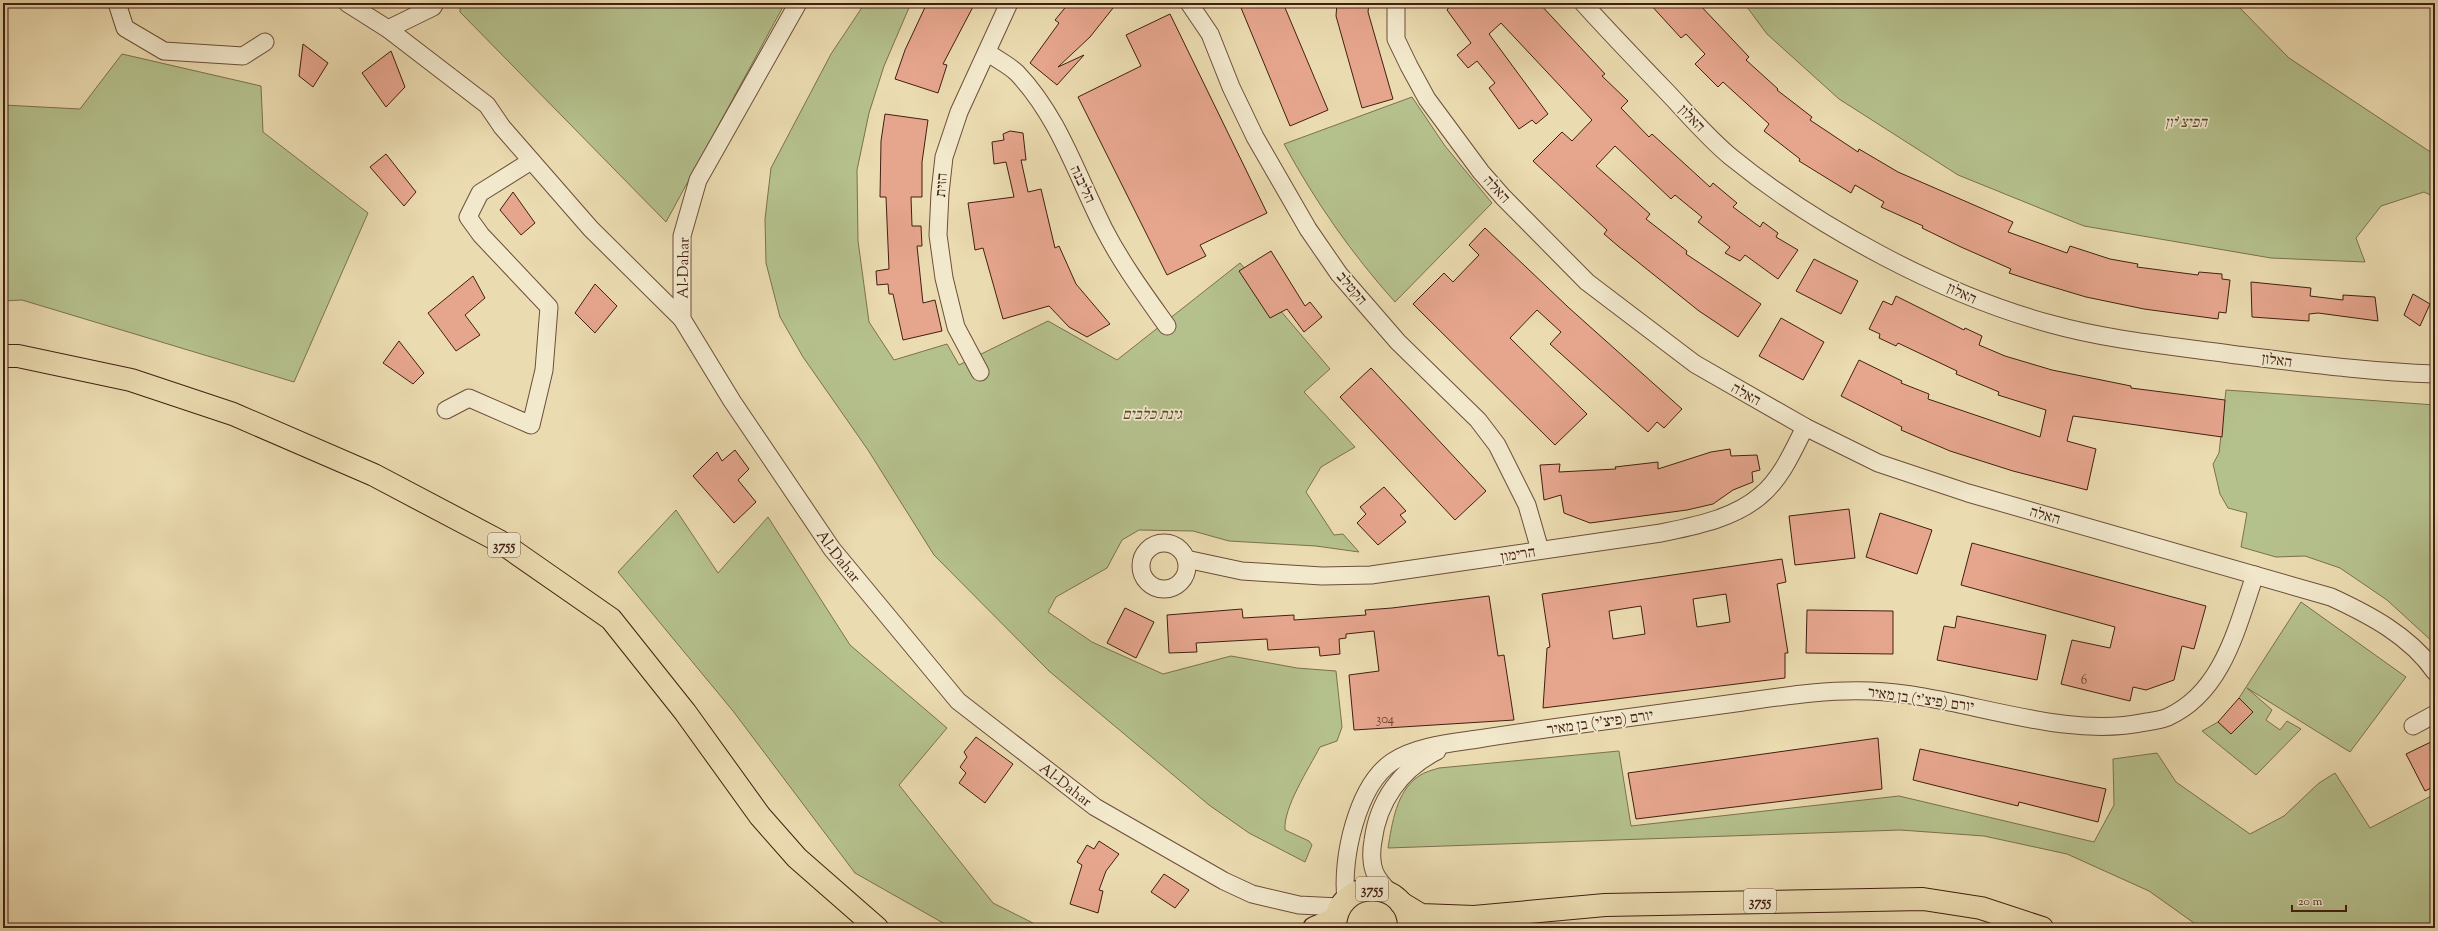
<svg xmlns="http://www.w3.org/2000/svg" width="2438" height="931" viewBox="0 0 2438 931" font-family="'Sorts Mill Goudy','Frank Ruhl Libre',serif">
<style>
.green{fill:#b5c18d;stroke:#7c704f}
.building{fill:#e6a68e;stroke:#421f11;fill-rule:evenodd}
.lines{fill:none;stroke-linecap:round;stroke-linejoin:round}
.minor-casing{stroke:#6c4e39;stroke-width:19}
.major-casing{stroke:#421f11;stroke-width:24}
.minor{stroke:#f2e8cc;stroke-width:17}
.major{stroke:#ebdbb0;stroke-width:22}
.labels{text-anchor:middle;stroke-width:3.5;stroke-linejoin:round;paint-order:stroke}
.number-label{font-size:13px;fill:#6b4130}
.shield{fill:#f2e8cc;stroke:#775b49;stroke-width:1}
.shield-label{font-size:14px;font-weight:bold;fill:#421f11}
.street-label{font-size:15px;fill:#421f11;stroke:#f2e8cc}
.park-label{font-size:15px;font-style:italic;fill:#5f4830;stroke:#f2e8cc}
</style>
<rect width="100%" height="100%" fill="#ebdbb0"/>
<filter id="stains"><feTurbulence type="fractalNoise" baseFrequency=".005" numOctaves="4"/><feColorMatrix values="0 0 0 0 .2 0 0 0 0 .09 0 0 0 0 .02 0 0 0 .5 -.17"/></filter>
<radialGradient id="worn" r=".72"><stop offset=".6" stop-color="#630" stop-opacity="0"/><stop offset="1" stop-color="#630" stop-opacity=".3"/></radialGradient>
<g class="green">
<polygon points="460,3 785,3 666,222 460,12"/>
<path d="M865,3H911L884,66L869,113L857,170L858,241L869,322L894,360L947,344L959,365L1048,321L1117,360L1240,263L1330,369L1304,392L1355,447L1321,467L1306,492L1334,535L1343,534L1359,552L1316,546L1229,541L1193,531L1139,530L1122,540L1107,568L1056,597L1048,612L1092,642L1163,674L1231,656L1297,668L1336,671L1342,727L1337,741L1320,747C1309,768 1283,808 1285,830L1309,841L1312,845L1305,862L1249,833L1209,805L1049,671L934,555L868,450L803,357L780,317L766,263L765,219L771,168L831,54Z"/>
<polygon points="1744,3 2235,3 2289,58 2435,155 2435,197 2424,192 2381,206 2356,238 2365,262 2271,258 2084,226 1958,175 1839,99 1767,34"/>
<polygon points="122,54 261,86 263,132 368,213 294,382 22,300 3,301 3,105 80,109"/>
<path d="M1412,97L1445,146L1492,203L1395,302C1351,253 1315,201 1284,144Z"/>
<polygon points="2226,390 2435,405 2435,644 2387,600 2340,568 2305,556 2276,557 2241,547 2247,513 2228,508 2220,494 2213,464 2219,453"/>
<polygon points="676,510 718,573 768,517 850,645 947,728 899,785 993,903 1043,928 952,928 855,873 733,711 618,572"/>
<polygon points="2301,602 2406,677 2350,752 2247,688 2272,710 2266,720 2280,730 2287,721 2301,729 2256,775 2202,731 2218,722 2231,733 2253,712 2239,698"/>
<path d="M1619,751L1631,826L1899,796L2094,842L2114,805L2113,759L2157,753L2176,782L2250,834L2284,816L2319,783L2335,773L2370,828L2435,794V928H2201L2149,891L2067,854L1984,836L1900,830L1388,848C1392,824 1396,791 1419,776C1424,772 1433,770 1439,768Z"/>
</g>
<g class="building">
<polygon points="927,3 975,3 943,64 947,65 938,93 895,79 905,50"/>
<polygon points="1069,3 1117,3 1090,37 1058,67 1084,55 1057,85 1030,63 1059,23 1055,20"/>
<polygon points="1239,3 1283,3 1328,110 1290,126"/>
<polygon points="1337,3 1369,3 1368,12 1393,99 1362,108 1336,16"/>
<polygon points="1452,3 1539,3 1605,74 1602,76 1628,101 1621,108 1649,137 1652,134 1710,187 1713,183 1737,203 1733,207 1760,227 1763,222 1778,233 1776,237 1798,250 1778,279 1745,255 1740,261 1725,253 1730,247 1698,222 1702,217 1675,195 1671,199 1615,146 1596,166 1650,214 1646,219 1687,251 1686,254 1761,304 1738,337 1699,311 1618,246 1604,234 1607,230 1533,161 1562,132 1572,141 1592,120 1501,23 1489,34 1548,114 1536,124 1532,120 1519,129 1489,88 1495,83 1477,61 1468,68 1457,55 1471,43 1447,10"/>
<polygon points="1649,3 1698,3 1749,57 1746,60 1778,89 1777,90 1812,117 1810,120 1858,152 1859,149 1898,172 2013,222 2008,232 2067,253 2070,246 2110,259 2138,264 2137,267 2198,275 2199,272 2222,274 2222,279 2230,280 2226,313 2219,312 2218,319 2144,309 2086,297 2036,282 2009,273 2011,269 1961,247 1922,228 1923,226 1881,207 1884,202 1855,185 1851,193 1799,161 1800,159 1764,131 1769,124 1723,82 1718,87 1695,64 1705,54 1686,34 1681,38"/>
<polygon points="1170,14 1267,213 1200,245 1206,256 1167,275 1078,97 1141,66 1126,35"/>
<polygon points="303,44 328,63 313,87 299,76"/>
<polygon points="391,51 405,87 386,107 362,73"/>
<polygon points="885,114 928,120 922,162 922,197 911,197 912,226 921,226 922,246 917,246 923,303 935,300 942,331 903,340 893,294 889,294 888,284 877,285 876,271 889,269 886,197 880,197 881,141"/>
<polygon points="1010,131 1023,133 1026,160 1021,160 1028,192 1041,189 1055,248 1059,246 1076,284 1110,324 1087,337 1069,327 1049,306 1003,319 983,248 975,250 968,203 1014,197 1006,162 994,164 992,142 1004,140 1003,134"/>
<polygon points="386,154 416,192 404,206 370,167"/>
<polygon points="513,192 535,223 521,235 500,210"/>
<polygon points="1485,228 1568,307 1682,409 1664,428 1657,422 1648,432 1550,344 1561,332 1537,310 1510,338 1587,414 1555,445 1413,304 1444,273 1453,282 1479,255 1469,245"/>
<polygon points="1271,251 1305,306 1310,302 1322,317 1304,332 1287,309 1270,318 1239,271"/>
<polygon points="1814,259 1858,281 1841,314 1796,291"/>
<polygon points="473,276 485,298 465,315 480,335 456,351 428,313"/>
<polygon points="2251,282 2311,288 2310,296 2343,300 2343,295 2375,297 2378,321 2318,313 2309,314 2309,321 2252,317"/>
<polygon points="595,284 617,306 595,333 575,313"/>
<polygon points="2413,294 2430,304 2420,326 2404,315"/>
<polygon points="1896,296 1964,330 1965,328 1982,336 1979,345 2005,356 2052,370 2131,386 2131,388 2225,400 2222,437 2073,416 2067,441 2096,449 2087,490 2013,471 1950,451 1901,430 1902,427 1841,396 1859,360 1902,381 1901,383 1929,394 1928,399 2040,437 2046,410 1998,395 1999,392 1956,374 1957,371 1898,343 1896,346 1879,338 1880,334 1869,329 1883,301 1892,305"/>
<polygon points="1781,318 1824,342 1803,380 1759,356"/>
<polygon points="399,341 424,373 413,384 383,363"/>
<polygon points="1371,368 1486,491 1455,520 1340,397"/>
<polygon points="1730,449 1731,456 1757,455 1760,470 1752,472 1753,482 1733,490 1713,504 1687,510 1590,523 1564,513 1561,495 1544,500 1540,465 1560,464 1559,472 1616,469 1615,467 1658,462 1658,469 1711,452"/>
<polygon points="735,450 749,469 738,480 756,502 734,523 693,476 717,452 722,461"/>
<polygon points="1384,487 1406,511 1400,515 1406,522 1378,545 1357,523 1366,514 1360,507"/>
<polygon points="1849,509 1855,558 1795,565 1789,516"/>
<polygon points="1880,513 1932,530 1917,574 1866,557"/>
<polygon points="1972,543 2206,606 2194,649 2182,646 2174,680 2146,690 2133,687 2130,701 2061,684 2072,640 2110,648 2115,627 1961,585"/>
<path d="M1782,559L1786,582L1777,584L1788,653H1785V678L1543,708L1547,648L1550,647L1542,594ZM1726,594L1730,622L1697,627L1693,599ZM1641,606L1645,634L1613,639L1609,611Z"/>
<polygon points="1489,596 1498,656 1504,655 1514,720 1354,730 1349,675 1379,671 1374,631 1346,634 1346,638 1339,639 1340,654 1320,656 1319,647 1268,650 1267,639 1196,643 1197,652 1169,653 1167,615 1242,609 1243,618 1294,615 1294,620 1366,615 1365,610 1392,608"/>
<polygon points="1125,608 1154,622 1136,658 1107,643"/>
<polygon points="1807,610 1893,611 1893,654 1806,653"/>
<polygon points="1957,616 2046,635 2037,680 1937,660 1944,626 1955,628"/>
<polygon points="2239,698 2253,712 2231,734 2218,722"/>
<polygon points="976,737 1013,764 985,803 959,783 966,773 960,767 967,757 964,752"/>
<polygon points="1878,738 1882,789 1636,819 1628,773"/>
<polygon points="2435,740 2435,786 2425,791 2406,754"/>
<polygon points="1920,749 2106,789 2098,822 2019,802 2018,806 1913,780"/>
<polygon points="1099,841 1119,854 1106,871 1099,890 1103,891 1098,913 1070,904 1082,865 1077,862 1087,845 1094,849"/>
<polygon points="1164,874 1189,890 1175,908 1151,892"/>
</g>
<g class="lines">
<defs>
<g id="minor">
<polyline points="117,3 125,28 164,51 243,56 265,42"/>
<polyline points="347,3 388,29 487,105 502,127 591,229 682,319"/>
<path id="s1" d="M798,3L698,180L682,236V319L732,401L832,549L958,701L1095,807L1224,881L1252,894L1299,905L1339,907"/>
<polyline points="1189,3 1210,34 1231,87 1255,137 1308,229 1339,274 1398,342 1478,420 1497,445 1527,505 1540,550"/>
<path d="M1396,3V39L1409,66L1427,99L1481,172L1503,197L1587,282L1695,364L1805,427L1878,463L1968,493L2331,597C2370,615 2410,636 2435,672"/>
<path d="M1583,3C1610,33 1638,62 1666,91C1687,113 1707,137 1731,157C1817,227 1943,295 2051,324C2112,341 2175,346 2237,355C2303,363 2369,372 2435,374"/>
<polyline points="388,29 433,7 435,3"/>
<path d="M987,52C996,59 1009,65 1017,73C1059,117 1077,176 1104,229C1122,264 1145,295 1167,326"/>
<polyline points="980,372 956,327 944,278 938,235 940,193 944,157 959,112 1009,3"/>
<polyline points="446,410 469,398 531,425 544,370 549,307 481,235 468,217 480,193 531,161"/>
<circle cx="1164" cy="566" r="23"/>
<path d="M1186,559L1242,571L1322,576L1371,575L1661,533C1694,526 1733,519 1760,496C1781,479 1793,451 1805,427"/>
<polyline points="2413,726 2435,714"/>
<path d="M1389,892C1384,886 1379,881 1376,875C1371,866 1371,851 1373,841C1378,801 1401,769 1437,751"/>
<path d="M1346,899C1341,859 1357,786 1392,762C1416,746 1451,743 1478,739C1515,733 1552,728 1589,723C1640,716 1692,709 1743,702C1785,696 1828,689 1871,691C1959,694 2059,741 2146,722C2153,721 2161,720 2168,717C2223,692 2237,627 2255,575"/>
</g>
<g id="major">
<polyline points="3,356 18,356 131,380 233,414 374,475 499,541 611,619 685,712 760,816 797,858 877,928"/>
<polyline points="1401,903 1421,915 1474,917 1605,905 1923,899 1981,908 2042,928"/>
<polyline points="1314,928 1335,919"/>
<path d="M1335,928C1335,876 1410,877 1409,928"/>
</g>
</defs>
<use href="#minor" class="minor-casing"/>
<use href="#major" class="major-casing"/>
<use href="#minor" class="minor"/>
<use href="#major" class="major"/>
</g>
<g class="labels">
<g class="number-label">
<text x="2084" y="684">6</text>
<text x="1385" y="723">304</text>
</g>
<g class="shield">
<rect x="488" y="533" width="32" height="24" rx="3"/>
<rect x="1356" y="877" width="32" height="24" rx="3"/>
<rect x="1744" y="889" width="32" height="24" rx="3"/>
</g>
<g class="shield-label">
<text x="504" y="550">3755</text>
<text x="1372" y="894">3755</text>
<text x="1760" y="906">3755</text>
</g>
<g class="street-label">
<text transform="translate(1692 118) rotate(46)" y="5">האלון</text>
<text transform="translate(1083 184) rotate(65)" y="5">הליבנה</text>
<text transform="translate(941 185) rotate(-85)" y="5">הזית</text>
<text transform="translate(1497 189) rotate(48)" y="5">האלה</text>
<text transform="translate(683 268) rotate(-89)" y="5">Al-Dahar</text>
<text transform="translate(1352 288) rotate(50)" y="5">הקטלב</text>
<text transform="translate(1962 293) rotate(25)" y="5">האלון</text>
<text transform="translate(2277 360) rotate(8)" y="5">האלון</text>
<text transform="translate(1746 394) rotate(29)" y="5">האלה</text>
<text transform="translate(2045 515) rotate(16)" y="5">האלה</text>
<text transform="translate(1518 554) rotate(-9)" y="5">הרימון</text>
<text dy="5" stroke="none"><textPath href="#s1" startOffset="629">Al-Dahar</textPath></text>
<text transform="translate(1921 699) rotate(8)" y="5">יורם (פיצ'י) בן מאיר</text>
<text transform="translate(1600 722) rotate(-8)" y="5">יורם (פיצ'י) בן מאיר</text>
<text dy="5" stroke="none"><textPath href="#s1" startOffset="953">Al-Dahar</textPath></text>
</g>
<g class="park-label">
<text x="2186" y="127">הפיצ'יון</text>
<text x="1152" y="419">גינת כלבים</text>
</g>
</g>
<rect width="2438" height="931" fill="none" stroke="#ebdbb0" stroke-width="16"/>
<rect x="4" y="4" width="2430" height="923" fill="none" stroke="#421f11" stroke-width="2"/>
<rect x="8" y="8" width="2422" height="915" fill="none" stroke="#421f11"/>
<path d="M2292 905v6h54v-6" fill="none" stroke="#421f11" stroke-width="2"/>
<text x="2298" y="905" font-size="12" fill="#421f11" stroke="#f2e8cc" stroke-width="3" paint-order="stroke">20 m</text>
<rect width="100%" height="100%" filter="url(#stains)"/>
<rect width="100%" height="100%" fill="url(#worn)"/>
</svg>
